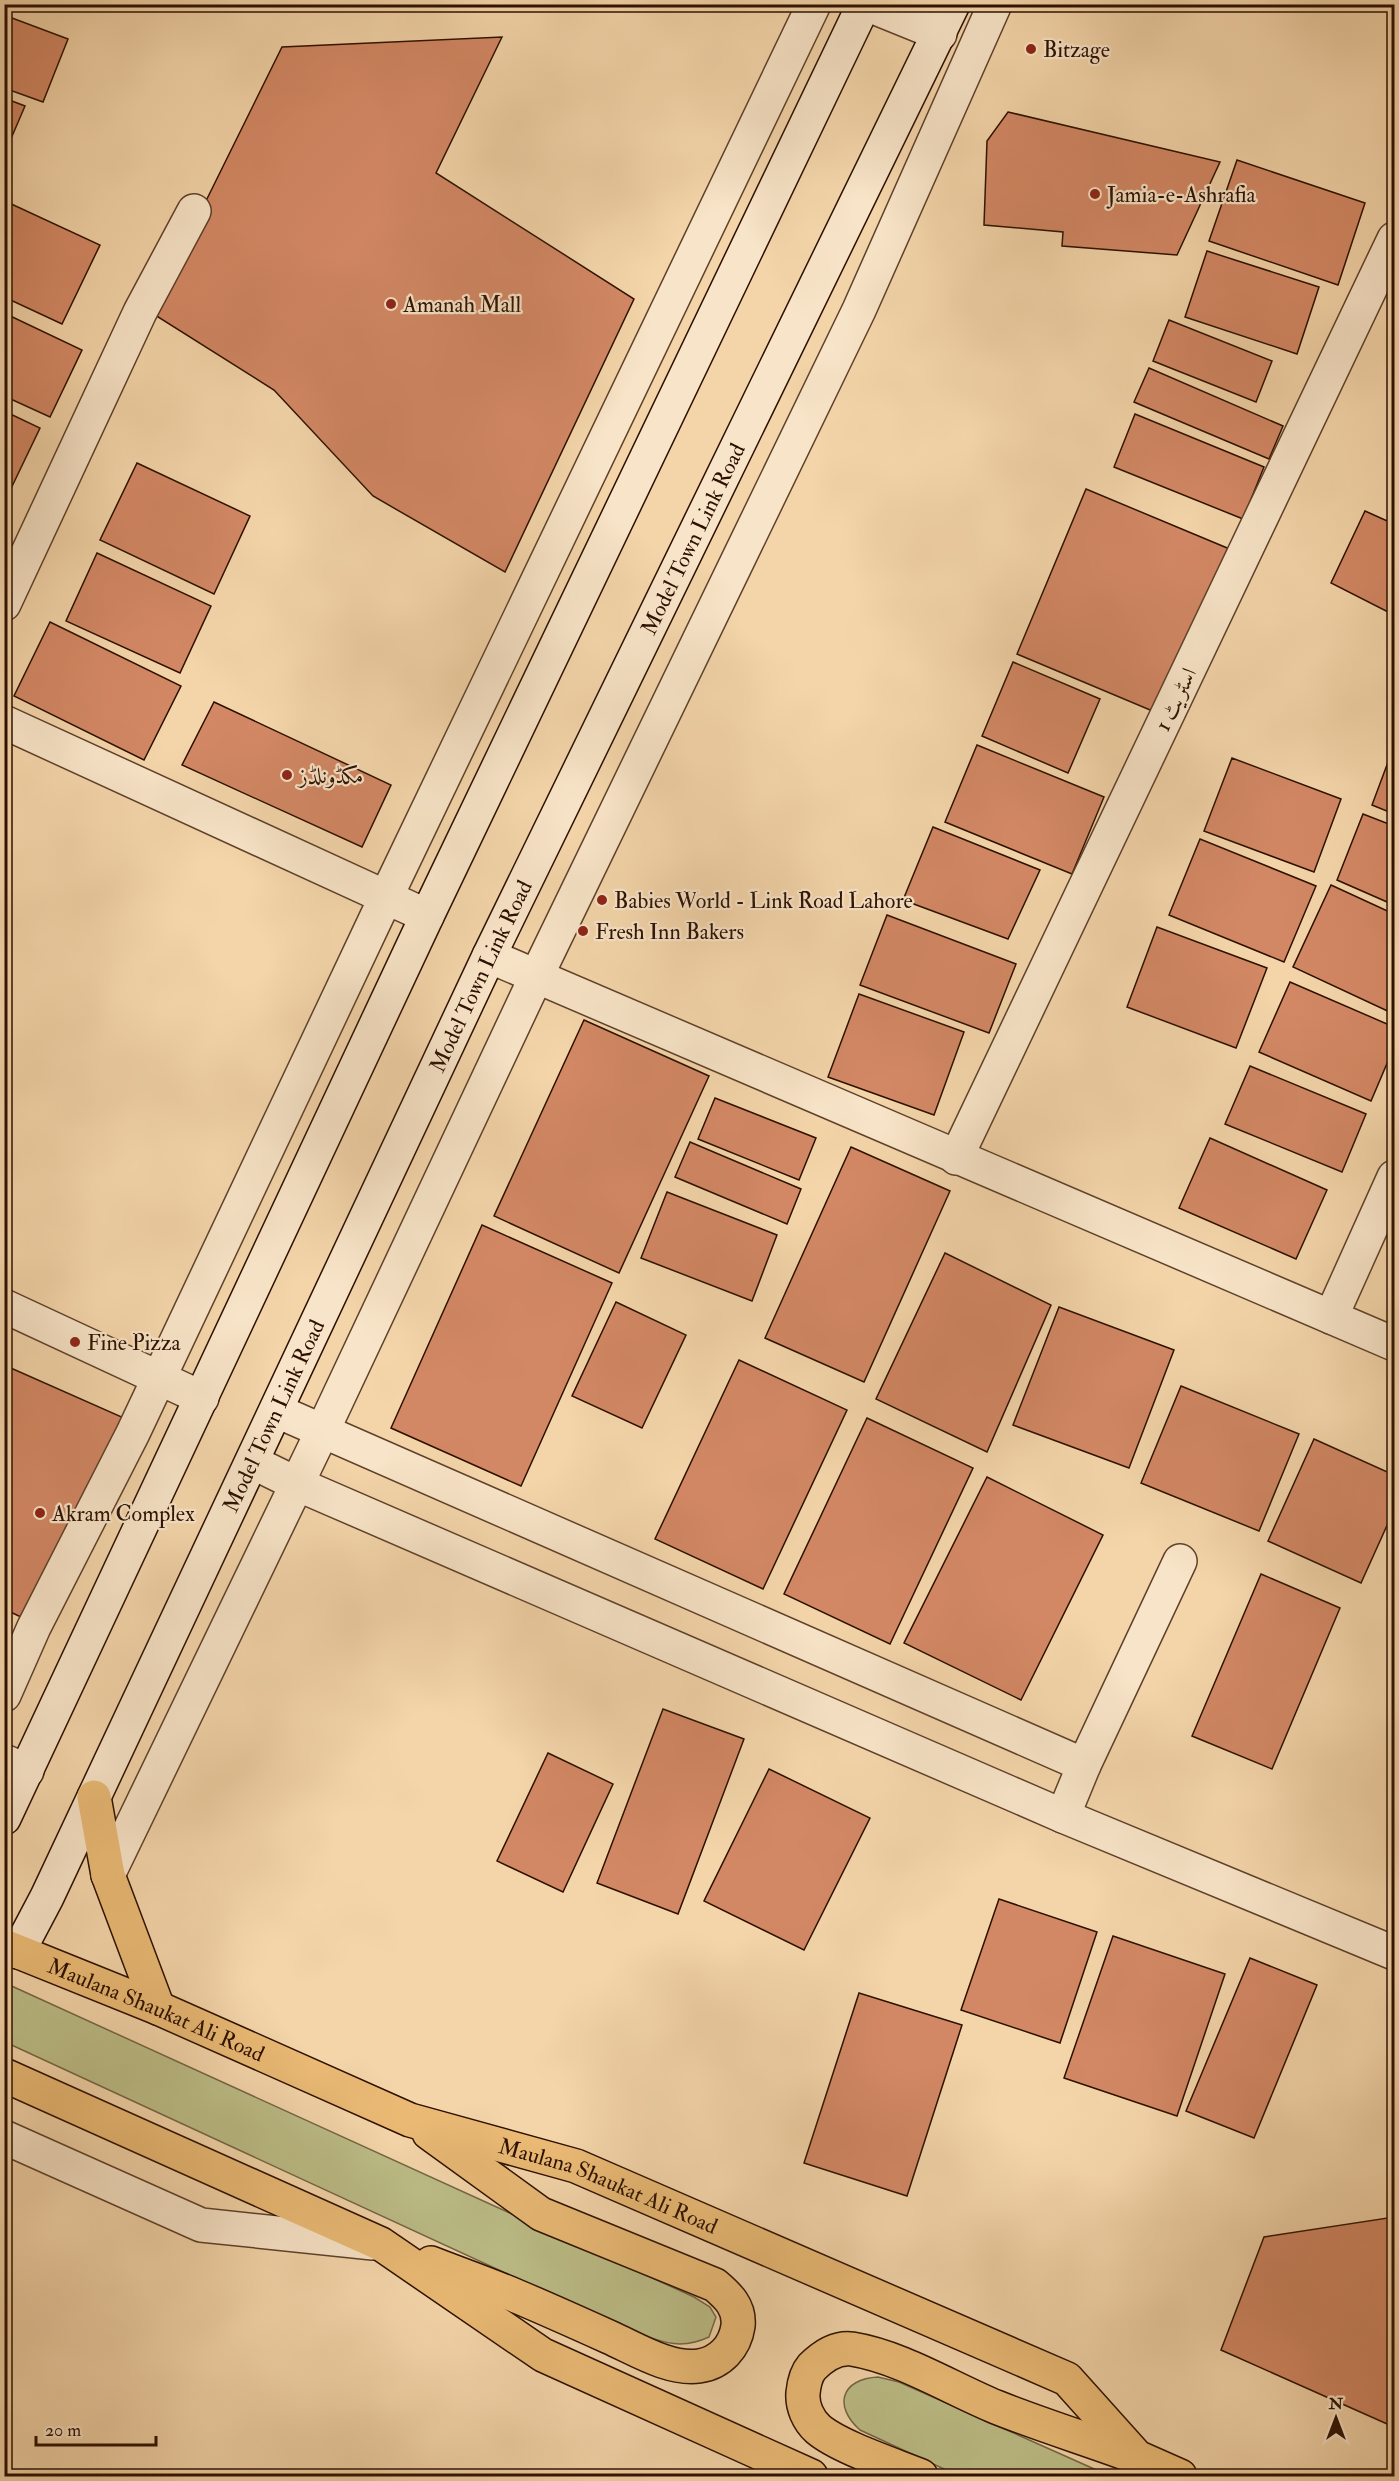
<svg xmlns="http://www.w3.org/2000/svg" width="1399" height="2481" viewBox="0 0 1399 2481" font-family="'IM FELL Double Pica',Amiri,serif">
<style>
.green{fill:#bcbd87;stroke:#746644;stroke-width:1.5}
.building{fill:#d38865;stroke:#2c1000;stroke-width:1.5}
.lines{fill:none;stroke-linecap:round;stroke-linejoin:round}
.street-casing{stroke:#5e412a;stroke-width:36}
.secondary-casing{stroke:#2c1000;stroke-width:36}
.primary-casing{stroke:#2c1000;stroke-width:36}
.street{stroke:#f8e4c8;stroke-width:33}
.secondary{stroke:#f8e4c8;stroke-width:33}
.primary{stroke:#eaba75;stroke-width:33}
.poi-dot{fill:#8f2418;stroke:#f8e4c8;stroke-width:2}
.labels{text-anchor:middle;stroke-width:4.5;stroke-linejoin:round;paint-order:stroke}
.poi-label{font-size:22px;fill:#2c1000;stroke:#f8e4c8;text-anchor:start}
.street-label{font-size:22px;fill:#2c1000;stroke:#f8e4c8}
</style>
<rect width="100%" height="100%" fill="#f4d5aa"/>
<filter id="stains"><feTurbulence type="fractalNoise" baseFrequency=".00333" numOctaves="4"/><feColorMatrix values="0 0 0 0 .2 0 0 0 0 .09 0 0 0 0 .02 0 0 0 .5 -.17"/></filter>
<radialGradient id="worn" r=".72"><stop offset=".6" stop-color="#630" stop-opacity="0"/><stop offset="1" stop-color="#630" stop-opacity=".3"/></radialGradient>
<g class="green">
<path d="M5,1983L694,2297L710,2307L716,2317L709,2337C679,2351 660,2341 631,2331L5,2042Z"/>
<path d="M878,2377L899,2382L1110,2476H959L860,2430C833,2406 841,2379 878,2377Z"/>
</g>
<g class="building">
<polygon points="4,15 68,39 43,102 4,88"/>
<polygon points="502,37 436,173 634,299 505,572 373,496 274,390 147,310 199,215 282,47"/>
<polygon points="4,98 25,106 4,155"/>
<polygon points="1008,112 1220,162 1177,255 1062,246 1063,232 984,225 987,141"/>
<polygon points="1237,160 1365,203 1338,285 1209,241"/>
<polygon points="7,202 100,245 62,324 4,297 4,208"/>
<polygon points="1207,251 1319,287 1297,354 1185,317"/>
<polygon points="4,313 82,350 50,417 4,396"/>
<polygon points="1169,320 1272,361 1256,402 1153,361"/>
<polygon points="1149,368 1283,426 1269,459 1134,402"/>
<polygon points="4,411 40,428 5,501 4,500"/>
<polygon points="1135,414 1264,467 1243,519 1114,467"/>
<polygon points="137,463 250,516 214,594 100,540"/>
<polygon points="1086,489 1232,550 1162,715 1017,654"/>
<polygon points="1365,511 1394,524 1394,615 1331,583"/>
<polygon points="97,553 211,606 180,673 66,621"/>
<polygon points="50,622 181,686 144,760 14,696"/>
<polygon points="1013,662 1100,699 1068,773 982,736"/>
<polygon points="214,702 391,785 362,847 182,765"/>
<polygon points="977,745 1104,797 1072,874 945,822"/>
<polygon points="1394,746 1394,814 1372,805"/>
<polygon points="1232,758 1341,799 1314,872 1204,831"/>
<polygon points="1363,814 1394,826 1394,905 1337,880"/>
<polygon points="933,827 1040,870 1008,939 903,900"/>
<polygon points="1200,839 1316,886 1284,962 1169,915"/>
<polygon points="1331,885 1394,914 1394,1014 1293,967"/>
<polygon points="887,915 1016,964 989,1033 860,985"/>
<polygon points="1157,927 1267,968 1236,1048 1127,1007"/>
<polygon points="1290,982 1394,1027 1394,1047 1371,1101 1259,1052"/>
<polygon points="859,994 964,1032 934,1115 828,1077"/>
<polygon points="584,1020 709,1076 619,1273 494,1216"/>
<polygon points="1250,1066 1366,1114 1342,1172 1225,1124"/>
<polygon points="715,1098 816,1138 799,1180 698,1139"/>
<polygon points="1210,1138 1327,1190 1296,1259 1179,1208"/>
<polygon points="690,1142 801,1189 787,1224 675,1177"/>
<polygon points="851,1147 950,1191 864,1382 765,1338"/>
<polygon points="667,1192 777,1235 752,1301 641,1258"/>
<polygon points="482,1225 612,1283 521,1486 391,1428"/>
<polygon points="945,1253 1051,1305 987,1452 876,1399"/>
<polygon points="616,1302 686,1335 642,1428 572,1396"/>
<polygon points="1059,1307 1174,1350 1129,1468 1013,1425"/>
<polygon points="739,1360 847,1410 763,1589 655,1539"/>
<polygon points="4,1365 124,1418 23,1618 4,1609"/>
<polygon points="1181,1386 1299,1434 1259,1531 1141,1483"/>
<polygon points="867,1418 973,1468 890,1644 784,1594"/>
<polygon points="1314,1439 1394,1475 1394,1510 1361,1583 1268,1541"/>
<polygon points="987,1477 1103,1535 1021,1700 904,1643"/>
<polygon points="1261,1574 1340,1608 1272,1769 1192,1736"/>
<polygon points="663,1709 744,1739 678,1914 597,1883"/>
<polygon points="548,1753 613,1784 563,1892 497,1861"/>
<polygon points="769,1769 870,1818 804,1950 704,1901"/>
<polygon points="999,1899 1097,1932 1060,2043 961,2010"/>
<polygon points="1113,1936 1225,1974 1177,2116 1064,2078"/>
<polygon points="1250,1958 1317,1985 1254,2138 1186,2111"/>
<polygon points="859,1993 962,2025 907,2196 804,2163"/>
<polygon points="1394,2217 1394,2427 1221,2350 1264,2237"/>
</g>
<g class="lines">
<defs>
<g id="street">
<polyline points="866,4 940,34"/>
<polyline points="4,604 140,312 194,211"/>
<polyline points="4,722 427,916"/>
<polyline points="489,956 1394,1344"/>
<polyline points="956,1158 1394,239"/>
<polyline points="4,1306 202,1398"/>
<polyline points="1331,1317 1394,1177"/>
<polyline points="277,1411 1084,1765"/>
<polyline points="252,1462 297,1484 1063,1816 1394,1953"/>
<polyline points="4,1695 34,1627 133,1433 386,897 814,4"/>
<polyline points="4,1761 27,1771"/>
<polyline points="1063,1816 1084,1765 1180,1561"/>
<polyline points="108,1875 322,1432 536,977 859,310 995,4"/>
<polyline points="4,2137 201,2225 373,2243"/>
</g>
<g id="secondary">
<polyline points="4,1818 427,916 864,4"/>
<path id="s1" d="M18,1952L47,1897L489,956L953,4"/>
</g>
<g id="primary">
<polyline points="94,1797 108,1875 158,2008"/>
<path id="s2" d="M4,1946L158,2008L410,2120L576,2166L1067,2379L1137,2457L1180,2476"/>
<polyline points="4,2075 381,2244 543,2355 811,2476"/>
<path d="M429,2133L541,2214L715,2285C728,2296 740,2307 738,2326C735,2347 720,2363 699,2366C669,2370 636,2349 609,2337C578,2323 547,2309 516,2296C488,2284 459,2274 431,2263"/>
<path d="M921,2476C894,2465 839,2447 818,2429C808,2420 802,2406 803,2393C804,2383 806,2374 812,2367C823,2356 836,2347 852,2349C901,2357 950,2388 996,2407C1041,2425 1087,2439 1133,2456"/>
</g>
</defs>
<use href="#street" class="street-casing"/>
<use href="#secondary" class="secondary-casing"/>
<use href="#primary" class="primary-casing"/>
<use href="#street" class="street"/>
<use href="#secondary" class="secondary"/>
<use href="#primary" class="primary"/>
</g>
<g class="poi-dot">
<circle cx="1031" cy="49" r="6"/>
<circle cx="1095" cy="194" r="6"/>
<circle cx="391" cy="304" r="6"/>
<circle cx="287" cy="775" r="6"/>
<circle cx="602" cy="900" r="6"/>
<circle cx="583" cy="931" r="6"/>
<circle cx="75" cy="1342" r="6"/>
<circle cx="40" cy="1513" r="6"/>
</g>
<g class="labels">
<g class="poi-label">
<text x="1043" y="57">Bitzage</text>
<text x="1107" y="202">Jamia-e-Ashrafia</text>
<text x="403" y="312">Amanah Mall</text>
<text x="299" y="783">مکڈونلڈز</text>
<text x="614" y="908">Babies World - Link Road Lahore</text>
<text x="595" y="939">Fresh Inn Bakers</text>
<text x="87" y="1350">Fine Pizza</text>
<text x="52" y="1521">Akram Complex</text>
</g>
<g class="street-label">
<text dy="8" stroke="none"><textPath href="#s1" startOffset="1566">Model Town Link Road</textPath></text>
<text transform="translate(1175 699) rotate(-64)" y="8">اسٹریٹ 1</text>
<text dy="8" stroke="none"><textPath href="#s1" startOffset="1080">Model Town Link Road</textPath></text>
<text dy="8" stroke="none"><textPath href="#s1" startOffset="594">Model Town Link Road</textPath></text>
<text dy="8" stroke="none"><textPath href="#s2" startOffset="165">Maulana Shaukat Ali Road</textPath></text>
<text dy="8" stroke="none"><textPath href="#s2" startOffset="651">Maulana Shaukat Ali Road</textPath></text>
</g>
</g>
<rect width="1399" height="2481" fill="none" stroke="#f4d5aa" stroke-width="24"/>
<rect x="6" y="6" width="1387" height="2469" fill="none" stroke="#2c1000" stroke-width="3"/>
<rect x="12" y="12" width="1375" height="2457" fill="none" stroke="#2c1000" stroke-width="1.5"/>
<g transform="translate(1336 2418)" stroke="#f8e4c8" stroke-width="4.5" paint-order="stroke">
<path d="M0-4.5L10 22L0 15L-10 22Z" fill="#2c1000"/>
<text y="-9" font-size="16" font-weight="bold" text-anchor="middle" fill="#2c1000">N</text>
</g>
<path d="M36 2436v9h120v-9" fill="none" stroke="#2c1000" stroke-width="3"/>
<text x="45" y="2436" font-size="18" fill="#2c1000" stroke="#f8e4c8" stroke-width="4.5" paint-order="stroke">20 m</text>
<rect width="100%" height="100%" filter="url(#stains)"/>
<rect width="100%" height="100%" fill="url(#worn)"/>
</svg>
